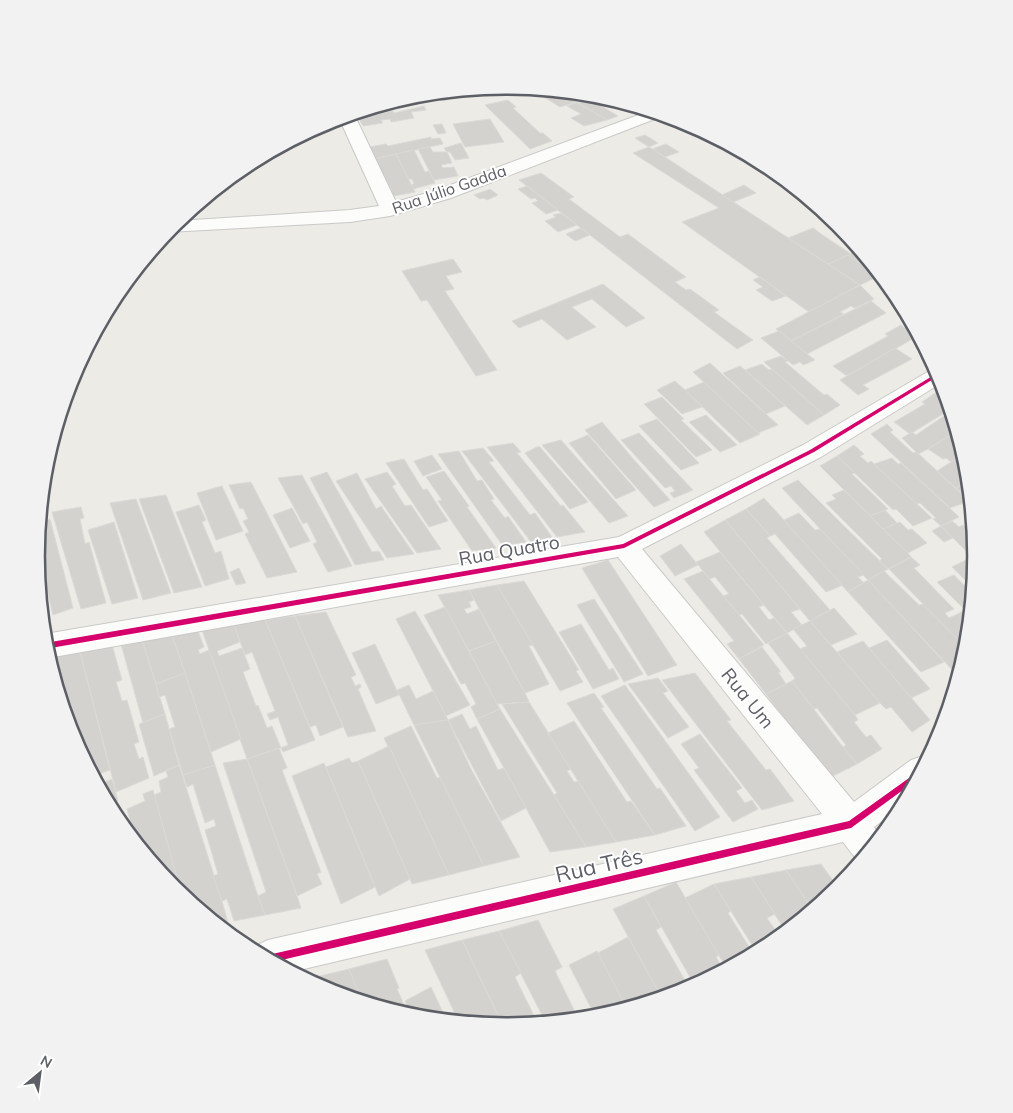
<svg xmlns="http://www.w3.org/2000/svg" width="1013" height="1113" viewBox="0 0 1013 1113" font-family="Mulish,sans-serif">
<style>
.building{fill:#d3d2cf;stroke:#dbdad6}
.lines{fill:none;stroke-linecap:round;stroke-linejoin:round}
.street-casing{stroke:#c9c9c8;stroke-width:2}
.street{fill:#fcfcfb;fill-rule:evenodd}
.cycleway-casing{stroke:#fff;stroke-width:3}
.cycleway{fill:#d6006c;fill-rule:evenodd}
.labels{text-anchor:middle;stroke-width:4;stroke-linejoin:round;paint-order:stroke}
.far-street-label{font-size:16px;fill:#5c5f65;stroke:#fff}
.street-label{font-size:19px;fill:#5c5f65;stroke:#fff}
.near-street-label{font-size:22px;fill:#5c5f65;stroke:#fff}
.rim{fill:none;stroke:#5c5f65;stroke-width:2.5}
</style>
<rect width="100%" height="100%" fill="#ecebe6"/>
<g class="building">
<polygon points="476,89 444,101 435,96 444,92"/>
<polygon points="549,90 581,94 589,98 560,107 544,97 555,94"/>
<polygon points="590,99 618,116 607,120 578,103"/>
<polygon points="399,100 403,100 407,106 372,112 370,109"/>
<polygon points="508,100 516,107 513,108 540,133 543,133 552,141 530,149 485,105"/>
<polygon points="578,102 578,103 607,120 584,126 571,118 581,114 567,106"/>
<polygon points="424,106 426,110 411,112 414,118 391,122 390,119 381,120 383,123 363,126 358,117 393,111 394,113"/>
<polygon points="490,119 504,142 465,147 453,124"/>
<polygon points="442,124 446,133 438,134 433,125"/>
<polygon points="645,135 658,143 649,147 635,138"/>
<polygon points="431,137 431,139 440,138 443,144 374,159 369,147 386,144 388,146"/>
<polygon points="461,143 469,158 455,160 450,152 447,152 444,148"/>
<polygon points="666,144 679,152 665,157 652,149"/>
<polygon points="430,147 433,152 447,152 452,163 441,165 443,168 454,167 458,176 434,180 418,149"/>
<polygon points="649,147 665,157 860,285 809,312 682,222 719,208 633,153"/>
<polygon points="414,150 425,172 429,171 435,183 413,189 411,185 414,184 412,179 408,179 396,154"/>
<polygon points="396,154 415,192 394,196 388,192 392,190 389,185 386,185 374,159"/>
<polygon points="541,173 574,197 569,199 620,237 628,234 686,277 675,282 686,290 690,289 719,310 714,312 753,340 737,349 519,180"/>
<polygon points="744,185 756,193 733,202 722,195"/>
<polygon points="527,186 558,210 546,214 532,203 538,201 535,198 531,199 518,189"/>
<polygon points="490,189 498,195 487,200 484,198 480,199 474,195"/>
<polygon points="561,213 577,225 558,232 545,221 556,217 553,215"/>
<polygon points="581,228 590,235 575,241 566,234"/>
<polygon points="813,228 824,236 851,254 828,264 788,238"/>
<polygon points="860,250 867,259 864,260 869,263 864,266 848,255"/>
<polygon points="848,255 864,266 879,276 860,285 828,264"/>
<polygon points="453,259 462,272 446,276 454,289 445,291 497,370 476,376 427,300 421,301 402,271"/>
<polygon points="760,277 786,296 772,301 756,290 763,287 753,280"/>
<polygon points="603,284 645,318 626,327 592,299 572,307 596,327 567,340 542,319 519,328 512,321"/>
<polygon points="860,285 874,299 855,308 851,306 840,312 844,314 791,341 776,329"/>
<polygon points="123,286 127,286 112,312 107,312"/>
<polygon points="871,301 886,313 807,354 791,341"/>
<polygon points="901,325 916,337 847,376 833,366 888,336 885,334"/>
<polygon points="779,331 807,354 815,360 803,365 800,362 793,365 761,338"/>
<polygon points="895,348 912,359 863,385 869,389 858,395 840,380"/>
<polygon points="781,356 788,361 785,362 824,395 827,394 840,405 824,415 764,362"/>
<polygon points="710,363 766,414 778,425 758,433 693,372"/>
<polygon points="762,364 769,370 772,369 824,415 807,425 745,370"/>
<polygon points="740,366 745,370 785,406 766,414 723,373"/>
<polygon points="675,381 685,390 702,407 682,414 657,390"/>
<polygon points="704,382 758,433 760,434 740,443 685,390"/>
<polygon points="944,387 951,409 910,434 894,422 925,404 922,402"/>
<polygon points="662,397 684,419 681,420 712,450 696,457 644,404"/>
<polygon points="951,409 957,431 928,449 918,454 902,438 912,432 916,435 947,414 945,412"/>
<polygon points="706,415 737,445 720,452 689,422"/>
<polygon points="657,419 699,463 681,470 639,426"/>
<polygon points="602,422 635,461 670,500 654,507 585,430"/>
<polygon points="887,424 893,430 890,432 913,453 916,452 921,456 969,501 950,508 871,434"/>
<polygon points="957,431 964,454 951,462 946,458 943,459 928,449"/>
<polygon points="639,433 693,490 674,498 670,493 675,491 671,486 665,488 621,440"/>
<polygon points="588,435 636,490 616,499 569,443"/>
<polygon points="561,440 628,516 609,523 542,445"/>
<polygon points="513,443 521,452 517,453 561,506 563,505 585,532 557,537 487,447"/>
<polygon points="854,445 864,454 860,456 868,463 871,461 932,518 913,526 896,509 893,510 837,456"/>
<polygon points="539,446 588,502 570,509 525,453"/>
<polygon points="483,448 494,461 489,462 530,515 535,513 552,537 531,542 462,451"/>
<polygon points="459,451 477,481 482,480 494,499 491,500 505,518 508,516 526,542 503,546 438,454"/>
<polygon points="964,454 969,480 956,488 937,471"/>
<polygon points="432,455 442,469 423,476 414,461"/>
<polygon points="837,456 855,473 852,474 888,509 870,516 820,466"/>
<polygon points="892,458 898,464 901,463 959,517 941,526 933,519 936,518 920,503 917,504 874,464"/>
<polygon points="404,459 423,490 427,489 448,521 429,527 386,463"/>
<polygon points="444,471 469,506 467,507 496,548 472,551 438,501 442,500 426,477"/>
<polygon points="327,472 372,552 379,551 384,560 355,565 310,478"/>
<polygon points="387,472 396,484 392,486 405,506 411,505 441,549 417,553 365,479"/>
<polygon points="357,473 376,509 381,506 414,554 387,558 336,481"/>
<polygon points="302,475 352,566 328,572 313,544 317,542 307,522 303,524 278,478"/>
<polygon points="798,480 844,526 888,569 868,580 782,488"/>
<polygon points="969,480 971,502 956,488"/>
<polygon points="251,482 297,572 267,578 245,534 249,532 243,521 248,519 243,508 240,509 229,485"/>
<polygon points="222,486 243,531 216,540 197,493"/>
<polygon points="844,490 908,553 911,557 888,569 879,561 882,559 826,503 836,499 832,495"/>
<polygon points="166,495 202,587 174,593 139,499"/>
<polygon points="764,498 802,540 843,585 826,592 775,534 770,536 746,509"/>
<polygon points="136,499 171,593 143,600 110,503"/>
<polygon points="199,505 206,520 202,522 215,553 221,551 229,579 205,586 176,512"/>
<polygon points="81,507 84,518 80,519 85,544 89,542 106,603 81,609 52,512"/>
<polygon points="292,508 310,541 290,548 273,515"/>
<polygon points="746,509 770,536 767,538 830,610 810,621 725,520"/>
<polygon points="885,510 897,523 883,529 870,516"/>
<polygon points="799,513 815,530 820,529 864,575 858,577 864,583 848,592 784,520"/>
<polygon points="50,519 73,608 53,615 37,548 40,523"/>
<polygon points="725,520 800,609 791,612 802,625 787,633 704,532"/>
<polygon points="952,521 959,527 963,525 975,536 976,561 941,526"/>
<polygon points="114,522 138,598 112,604 88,530"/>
<polygon points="900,522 908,530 912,529 927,543 908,553 883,529"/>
<polygon points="941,526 953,538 944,542 932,531"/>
<polygon points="681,544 698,565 675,576 660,556"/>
<polygon points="720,552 764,605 759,607 769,620 774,618 787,633 766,644 742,614 739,615 723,596 729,594 715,577 709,579 696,562"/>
<polygon points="911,557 920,565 914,568 954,609 945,613 949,618 966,610 971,616 967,649 889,569"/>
<polygon points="972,557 976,561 974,589 952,567"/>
<polygon points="608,560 677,665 648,676 582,568"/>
<polygon points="239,568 246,583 236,585 230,572"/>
<polygon points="703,571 707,576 764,645 739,659 727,644 734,641 684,579"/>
<polygon points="884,571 919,605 923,604 967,649 959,677 868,580"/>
<polygon points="38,573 49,614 42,615"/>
<polygon points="954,575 973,594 971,616 937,582"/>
<polygon points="868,580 895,609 944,662 921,672 848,592"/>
<polygon points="524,581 579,670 576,671 583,682 560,691 497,585"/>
<polygon points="497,585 533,645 529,646 549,684 525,693 469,590"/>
<polygon points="469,590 474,600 469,602 471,607 464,609 467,614 479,609 496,641 469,651 438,595"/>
<polygon points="594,599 643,674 624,682 577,605"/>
<polygon points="445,607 500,709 477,719 471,707 476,704 465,683 461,684 424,615"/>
<polygon points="834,608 857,634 831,645 810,621"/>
<polygon points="415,611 470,705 446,716 396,619"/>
<polygon points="326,612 356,675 351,677 355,686 360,684 361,687 358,689 376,731 348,737 295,616"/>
<polygon points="295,616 343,727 320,736 316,725 310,727 265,620"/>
<polygon points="265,620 315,740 283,752 281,748 288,745 278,717 270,720 267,714 275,711 252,652 245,655 234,625"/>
<polygon points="810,621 872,693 880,703 855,715 800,649 807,646 793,629"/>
<polygon points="581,624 609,670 613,668 619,679 593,689 559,632"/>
<polygon points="234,625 240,642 217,651 219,656 242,648 250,669 243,672 256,706 258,705 267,728 272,726 281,748 247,759 202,630"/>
<polygon points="198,631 204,647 198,650 200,654 209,650 241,739 211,752 172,635"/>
<polygon points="787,633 855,715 858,720 854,722 866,737 871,735 882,749 857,764 843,747 846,745 817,708 814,709 792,681 795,678 768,643"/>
<polygon points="172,635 185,673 156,684 142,640"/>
<polygon points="142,640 165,714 143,723 121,644"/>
<polygon points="887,640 930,689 911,698 869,648"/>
<polygon points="496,641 525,693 529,702 497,704 469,651"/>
<polygon points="863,641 930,720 912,732 891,707 886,709 880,703 837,652"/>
<polygon points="375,644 399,695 376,704 352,653"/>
<polygon points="112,645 122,680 116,682 122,701 127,700 139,742 134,744 139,759 143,757 149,778 116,792 80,652"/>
<polygon points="762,647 781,672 778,672 786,684 766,694 739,659"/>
<polygon points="80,652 110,770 93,776 72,736 64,702 62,703 55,680 51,658"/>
<polygon points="185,673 215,765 183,775 169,729 175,727 165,695 159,697 156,684"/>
<polygon points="695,673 731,720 727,721 766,770 770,769 794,801 762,810 662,680"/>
<polygon points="658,678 668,691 663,693 689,727 668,738 628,684"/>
<polygon points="792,681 843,747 857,764 829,778 766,694"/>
<polygon points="409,685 416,699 433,691 448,720 414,725 397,690"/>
<polygon points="625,685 720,817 695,831 601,696"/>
<polygon points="594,693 604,707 601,708 657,789 660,788 686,826 655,835 567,703"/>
<polygon points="529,702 571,769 567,771 574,782 579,781 616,842 586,847 554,795 557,793 502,704"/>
<polygon points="500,709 554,795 586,847 550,852 477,719"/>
<polygon points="165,714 179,765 154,776 139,724"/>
<polygon points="462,714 470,729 476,726 498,770 504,768 526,808 501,821 448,720"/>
<polygon points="448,720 471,769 520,857 484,866 414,725"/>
<polygon points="574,721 627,802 631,801 655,835 616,842 548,733"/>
<polygon points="411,726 437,778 440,777 484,866 449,875 384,738"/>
<polygon points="700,734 742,788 736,791 745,803 752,800 758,809 733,822 694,770 699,768 681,744"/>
<polygon points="389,746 449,875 412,884 358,761"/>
<polygon points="279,748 287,768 282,770 321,872 317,874 322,884 297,896 247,759"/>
<polygon points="349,758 352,763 358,761 410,879 379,896 326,767"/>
<polygon points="247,759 297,896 301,908 265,915 258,896 266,892 223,763"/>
<polygon points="324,763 375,887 341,904 292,776"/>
<polygon points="179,765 222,901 228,923 217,925 181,895 154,795 161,792 159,781 168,777 166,771"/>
<polygon points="215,765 258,896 265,915 234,921 227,899 222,901 213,876 218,874 205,830 216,826 214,819 205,823 193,784 187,787 183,775"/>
<polygon points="112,779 118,801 109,805 98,785"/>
<polygon points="153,790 179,885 180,891 178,892 136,843 127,809 145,801 143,794"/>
<polygon points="120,811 125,829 114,814"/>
<polygon points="821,864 839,889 813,910 786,870"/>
<polygon points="786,870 810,906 807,908 810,913 786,932 751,877"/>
<polygon points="751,877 775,914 767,918 780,937 757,953 714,884"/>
<polygon points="676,882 719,955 716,957 724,971 695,986 644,896"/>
<polygon points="714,884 731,911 728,913 754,955 727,969 685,898"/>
<polygon points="644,896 661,927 656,930 690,989 686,991 662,998 613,909"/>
<polygon points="538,920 562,967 555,971 579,1020 546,1023 499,931"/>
<polygon points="499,931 521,973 515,977 538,1024 503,1026 462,940"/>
<polygon points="628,937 662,998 627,1009 598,953"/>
<polygon points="462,940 503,1026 459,1022 425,950"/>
<polygon points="597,951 627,1009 596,1018 569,965"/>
<polygon points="387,959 399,988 397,989 409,1016 362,1002 349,969"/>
<polygon points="349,969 362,1002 326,991 314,984 312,978"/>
<polygon points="431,987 445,1017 448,1016 451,1021 412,1017 405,1001"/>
</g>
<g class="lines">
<defs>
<g id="street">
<polygon points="649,111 665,115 451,198 390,216 350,222 168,232 178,221 350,210 379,206 339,118 354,114 396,202 437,190"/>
<polygon points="936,367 943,382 821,457 642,549 854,802 911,760 923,756 929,758 905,804 874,827 881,838 860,864 843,842 291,972 253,951 255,946 268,940 822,814 618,557 48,658 45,648 45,634 619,537 803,445"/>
</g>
</defs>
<use href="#street" class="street-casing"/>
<use href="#street" class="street"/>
<defs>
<g id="cycleway">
<polygon points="939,372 940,375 814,452 624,548 45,649 45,643 623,544 810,450"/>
<polygon points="923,768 924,768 918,779 851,828 273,962 264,958 265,956 268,955 849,821"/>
</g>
</defs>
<use href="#cycleway" class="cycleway-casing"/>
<use href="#cycleway" class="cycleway"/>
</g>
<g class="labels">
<g class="far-street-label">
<text transform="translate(449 189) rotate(-19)" y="6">Rua Júlio Gadda</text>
</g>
<g class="street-label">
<text transform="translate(509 550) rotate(-10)" y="7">Rua Quatro</text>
<text transform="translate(748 698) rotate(51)" y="7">Rua Um</text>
</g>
<g class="near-street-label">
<text transform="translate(599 865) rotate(-13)" y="8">Rua Três</text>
</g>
</g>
<path d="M0 0H1013V1113H0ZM45 556a461 461 0 1 1 922 0a461 461 0 1 1-922 0Z" fill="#f2f2f3" fill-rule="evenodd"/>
<path class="rim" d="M45 556a461 461 0 1 1 922 0a461 461 0 1 1-922 0Z"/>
<g transform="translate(40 1073) rotate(29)" stroke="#ffffff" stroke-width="4" paint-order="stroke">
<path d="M0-4L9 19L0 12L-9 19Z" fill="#5c5f65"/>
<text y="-8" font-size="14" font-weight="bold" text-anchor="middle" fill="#5c5f65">N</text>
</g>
</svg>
